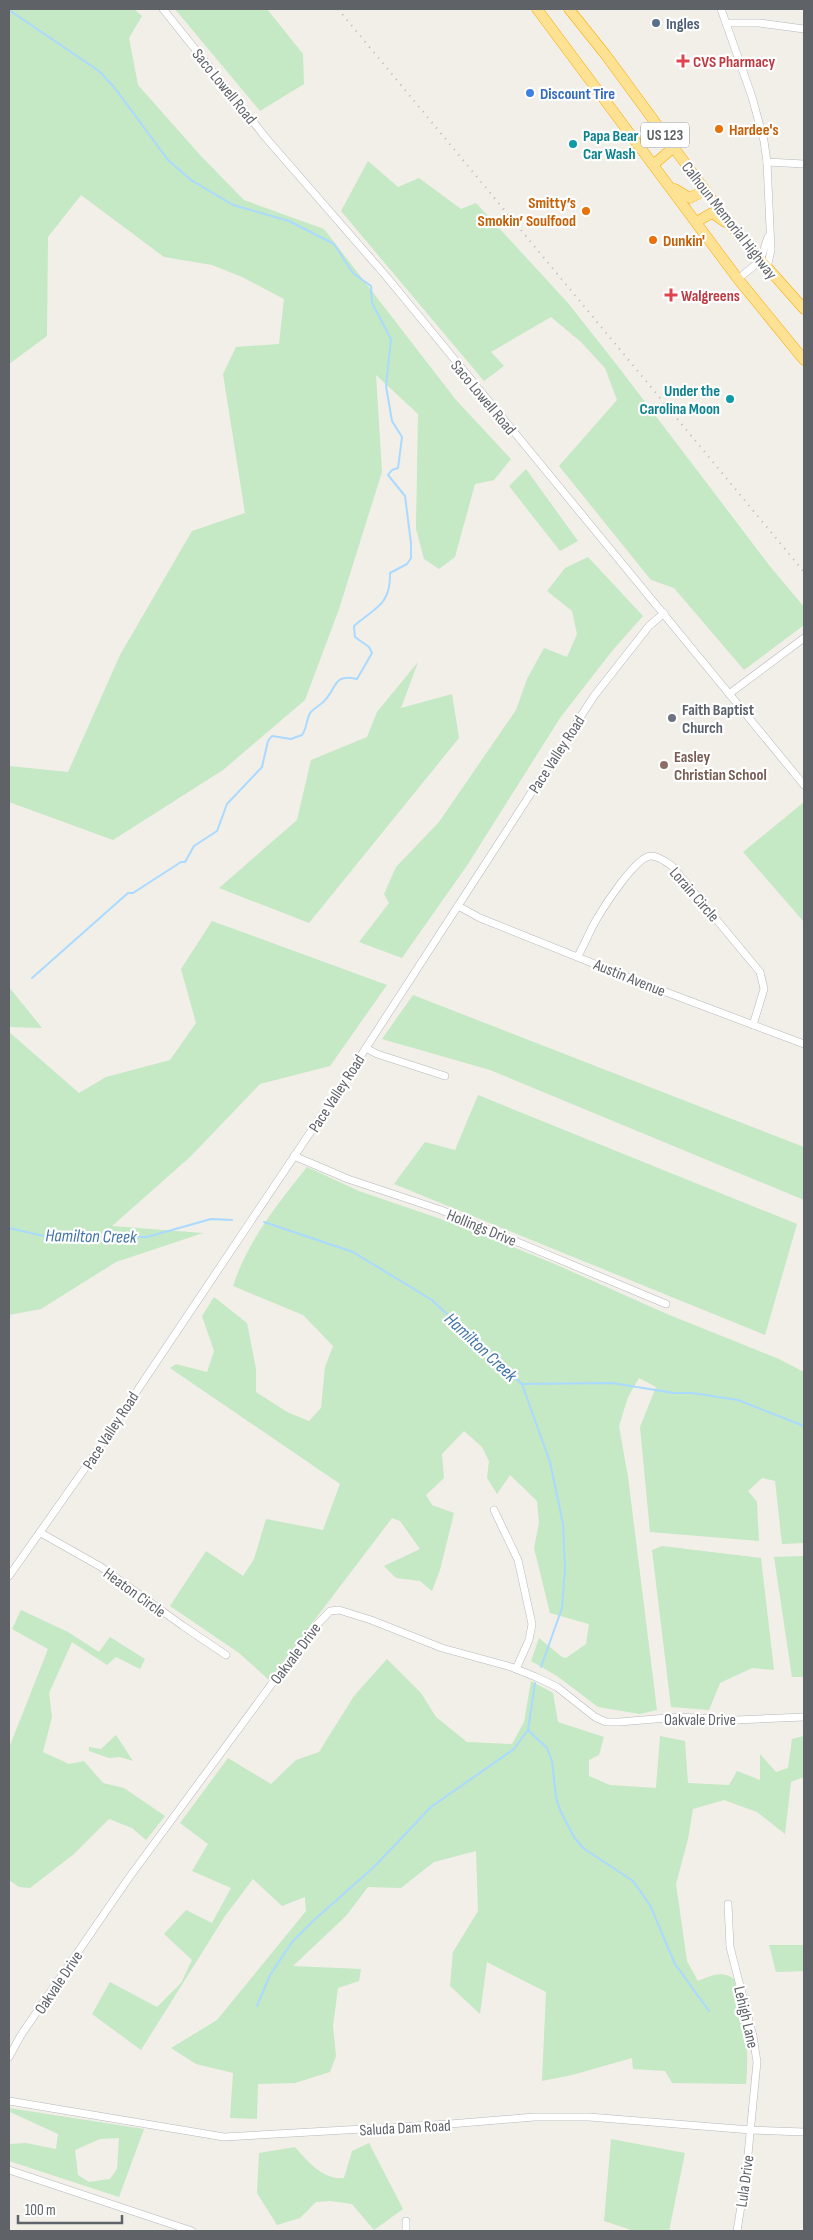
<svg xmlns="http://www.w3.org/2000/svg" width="813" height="2240" viewBox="0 0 813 2240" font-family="'Sofia Sans Condensed',sans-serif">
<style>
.green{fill:#c5e8c5;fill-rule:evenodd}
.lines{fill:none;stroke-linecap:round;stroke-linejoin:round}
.stream{stroke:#aadaff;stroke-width:2}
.minor-casing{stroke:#b5b8bc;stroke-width:8}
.highway-casing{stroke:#f9ab00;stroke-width:11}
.minor{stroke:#fff;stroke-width:7}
.highway{stroke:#fde293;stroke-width:10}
.rail{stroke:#b6b7b8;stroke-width:2;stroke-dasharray:1 6;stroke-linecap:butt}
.service-dot{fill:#5c6f8a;stroke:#fff;stroke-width:2}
.health-dot{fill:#e0444e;stroke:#fff;stroke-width:2}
.shop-dot{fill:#3f7fe0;stroke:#fff;stroke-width:2}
.food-dot{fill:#e8710a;stroke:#fff;stroke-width:2}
.culture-dot{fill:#0f9aa8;stroke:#fff;stroke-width:2}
.worship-dot{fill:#6b7280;stroke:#fff;stroke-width:2}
.education-dot{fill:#8d6e63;stroke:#fff;stroke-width:2}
.labels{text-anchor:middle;stroke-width:4.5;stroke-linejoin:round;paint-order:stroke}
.shield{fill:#fff;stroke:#8f9295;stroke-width:1}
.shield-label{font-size:15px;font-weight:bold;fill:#5f6368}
.service-label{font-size:16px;font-weight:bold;fill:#4e5e75;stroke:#fff;text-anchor:start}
.health-label{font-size:16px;font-weight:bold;fill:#be3a42;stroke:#fff;text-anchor:start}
.street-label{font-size:16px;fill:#5f6368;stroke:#fff}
.shop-label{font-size:16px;font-weight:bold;fill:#366cbe;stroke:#fff;text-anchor:start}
.food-label{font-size:16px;font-weight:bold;fill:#c56008;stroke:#fff;text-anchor:start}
.culture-label{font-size:16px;font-weight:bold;fill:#0d838f;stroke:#fff;text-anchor:start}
.worship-label{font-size:16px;font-weight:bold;fill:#5b616d;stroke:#fff;text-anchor:start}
.education-label{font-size:16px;font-weight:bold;fill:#785e54;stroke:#fff;text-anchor:start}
.water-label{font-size:18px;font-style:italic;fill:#4174aa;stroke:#fff}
</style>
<rect width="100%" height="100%" fill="#f1efe8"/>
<g class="green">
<polygon points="9,9 134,9 142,16 129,38 138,85 200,155 244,200 324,229 456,400 511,459 494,480 475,484 455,557 439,569 424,559 416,529 418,414 376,375 382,472 339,609 305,700 223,770 113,840 9,802 9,766 68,772 120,655 192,531 245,513 223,374 236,347 279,344 284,299 242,277 212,265 164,257 81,195 48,237 47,336 9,364"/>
<polygon points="175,9 267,9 303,54 304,84 260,111"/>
<polygon points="368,161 398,187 419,178 461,209 476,203 568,303 620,369 769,565 804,607 804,625 744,670 674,588 651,580 559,466 617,400 605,368 581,342 551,317 491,352 504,366 484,381 341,211"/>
<polygon points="526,469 578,541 560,551 509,486"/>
<polygon points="588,557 643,616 612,651 560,718 468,864 402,958 359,942 389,903 384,894 396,867 439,822 516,710 527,679 544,648 567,657 577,634 572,611 547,591 565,568"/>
<polygon points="418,662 401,708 452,694 459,738 309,923 219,888 297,820 311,760 367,737 377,712"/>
<polygon points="804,802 804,922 743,852"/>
<polygon points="212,921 387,985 330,1066 260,1084 190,1157 112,1226 203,1233 116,1262 41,1309 9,1315 9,1032 79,1093 106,1077 170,1060 196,1023 181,969"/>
<polygon points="9,987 42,1028 9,1027"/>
<polygon points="413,995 804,1147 804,1200 490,1070 382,1039"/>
<polygon points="478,1095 797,1224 765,1335 394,1184 425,1142 455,1150"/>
<path d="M307,1167L359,1191L461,1226L557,1265L667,1314L779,1359L804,1372V1543L782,1544L775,1481L762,1478L748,1491L757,1502L759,1541L650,1532L640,1427L656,1387L639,1378L628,1397L619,1426L628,1477L657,1710L640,1714L598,1707L557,1676L531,1661L539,1638L562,1657L566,1658L586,1644L589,1624L550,1613L534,1548L539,1523L537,1501L510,1475L497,1494L487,1478L489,1461L482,1447L464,1431L442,1454L444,1478L426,1495L432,1505L454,1513L440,1570L432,1591L420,1581L396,1578L384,1566L420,1549L400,1521L392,1518L269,1680L239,1653L170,1606L206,1551L243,1576L254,1559L266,1519L323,1530L340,1484L170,1368L176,1364L207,1372L214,1351L202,1316L214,1297L247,1323L256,1369V1392L287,1412L309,1421L321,1408L325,1367L333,1346L303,1315L233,1286C248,1240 277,1205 307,1167Z"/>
<polygon points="662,1546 761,1558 774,1670 752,1668 720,1683 709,1710 671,1707 652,1550"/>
<polygon points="804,1556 804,1677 792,1677 774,1557"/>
<polygon points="21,1610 68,1632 99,1652 110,1637 145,1659 140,1669 116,1657 107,1665 72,1642 49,1693 52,1717 43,1752 69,1764 84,1761 103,1783 124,1788 165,1816 146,1840 132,1828 109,1819 74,1854 30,1888 19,1887 9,1880 9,1748 48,1649 12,1629"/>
<path d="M387,1659L421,1693L436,1717L467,1742L512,1744L524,1722L531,1681L553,1693L558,1722L604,1737L599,1755L589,1760V1776L610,1785L656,1788L660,1736L685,1741L688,1783L729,1785L737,1771L760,1780V1754L776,1772L788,1768L792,1739L804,1736V1777L791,1782L785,1834L757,1812L724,1800L693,1809L688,1839L676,1884L687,1961L698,1981C711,1976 721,1970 734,1979C743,2018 750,2045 746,2084L672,2083L665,2071L633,2069L632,2058L572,2075L542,2081L546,1992L487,1962L480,2014L450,1986L453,1952L478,1911L476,1851L434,1862L401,1888L368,1887L346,1916L293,1966L361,1969L359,1981L338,1988L333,2026L336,2056L330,2072L295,2083L258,2084L257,2119L230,2118L233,2073L196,2064L171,2048L217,2020L306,1911L305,1897L282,1906L253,1879L225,1916L141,2050L92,2014L110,1982L157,2007L181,1983L192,1960L164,1934L186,1910L212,1923L231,1888L192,1871L208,1844L180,1823L228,1758L271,1784L296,1760L319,1752L354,1696Z"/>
<polygon points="116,1735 133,1761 120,1757 109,1758 89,1751 89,1747 101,1749"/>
<polygon points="769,1945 804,1945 804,1971 776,1972"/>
<path d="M9,2108L144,2129L119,2197L9,2161V2144L26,2143L56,2149L58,2134L10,2112ZM119,2138L117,2169L110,2179L89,2182L78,2175L75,2150L100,2139Z"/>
<polygon points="611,2139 685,2153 669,2231 634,2231 604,2221"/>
<path d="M369,2143L403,2209L374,2230L352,2204L330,2201L316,2202L300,2218L277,2225L257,2193L259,2153L295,2147C308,2162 323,2180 344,2178L352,2151Z"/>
</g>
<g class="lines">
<g class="stream">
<path d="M9,10L99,71L114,87L168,160L191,180L233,205L289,221L334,244L353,273L371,286L372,303L391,339L386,386L392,421L402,437L398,468L392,470L388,475L405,496L411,543V558L407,564L390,573C391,606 374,608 354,626L355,637L369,647L372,653L357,679C333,673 337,688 325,700C321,705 314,708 310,713C306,721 307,728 302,735L291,739L272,736L268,741L262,767L227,804L217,831L194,846L185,862H181L133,893H128L32,978"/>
<polyline points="9,998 10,997"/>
<polyline points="264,1222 353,1252 432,1300 522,1384 550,1462 563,1524 565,1568 562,1608 541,1667"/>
<polyline points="9,1228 48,1237 147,1237 211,1219 232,1220"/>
<polyline points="522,1384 612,1383 674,1393 692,1393 738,1400 804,1426"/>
<polyline points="528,1730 547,1748 552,1761 556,1797 560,1810 574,1837 583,1848 633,1881 650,1905 675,1964 709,2011"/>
<polyline points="257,2006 270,1975 292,1942 313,1921 375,1866 431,1807 514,1749 528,1730 535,1683"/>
</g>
<defs>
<g id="minor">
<polyline points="163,9 266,138 386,276 804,785"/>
<polyline points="721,9 752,97 764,141 767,162 771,250 767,268"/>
<polyline points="726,23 759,23 804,29"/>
<polyline points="767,162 804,164"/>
<polyline points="738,279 760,261 768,237"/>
<polyline points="729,694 804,638"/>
<polyline points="458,906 480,918 642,983 804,1044"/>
<path d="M578,956C584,945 589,933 595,922C603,908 636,856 651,856C659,856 666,862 672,866L760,972L764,989L753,1025"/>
<polyline points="366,1048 377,1054 445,1076"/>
<polyline points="294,1156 348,1179 441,1210 666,1304"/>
<polyline points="494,1510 518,1560 532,1624 529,1640 516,1669"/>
<polyline points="41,1533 101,1567 183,1626 226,1655"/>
<polyline points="9,1576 88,1464 336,1094 594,696 649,626 664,613"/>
<polyline points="728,1904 730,1947 753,2036 757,2062 746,2175 737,2231"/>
<polyline points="9,2057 21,2035 128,1879 310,1632 330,1611 339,1610 371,1620 442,1648 511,1667 536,1677 557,1687 595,1717 606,1722 619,1722 679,1717 736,1720 804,1717"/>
<polyline points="9,2101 224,2137 450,2124 534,2117 589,2117 751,2130 804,2132"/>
<polyline points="9,2170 192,2231"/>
<polyline points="406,2231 406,2221"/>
</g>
<g id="highway">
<polyline points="537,9 738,279 804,360"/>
<polyline points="569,9 605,54 735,231 804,309"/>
<polyline points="653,165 674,147"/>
<polyline points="675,189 690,198 705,190"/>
<polyline points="696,222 712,213 725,222"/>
</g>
</defs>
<use href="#minor" class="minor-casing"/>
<use href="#highway" class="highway-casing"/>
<use href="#minor" class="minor"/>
<use href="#highway" class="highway"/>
<polyline class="rail" points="338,9 804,572"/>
</g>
<circle class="service-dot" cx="656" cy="23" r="5"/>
<g class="health-dot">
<path d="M680.5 53.5h5v5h5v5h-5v5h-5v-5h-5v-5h5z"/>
<path d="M668.5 287.5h5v5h5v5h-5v5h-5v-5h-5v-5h5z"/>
</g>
<circle class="shop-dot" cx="530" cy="93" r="5"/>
<g class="food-dot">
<circle cx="719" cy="129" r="5"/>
<circle cx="586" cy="211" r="5"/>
<circle cx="653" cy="240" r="5"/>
</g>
<g class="culture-dot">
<circle cx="573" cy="144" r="5"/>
<circle cx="730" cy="399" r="5"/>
</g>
<circle class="worship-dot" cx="672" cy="718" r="5"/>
<circle class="education-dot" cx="664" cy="765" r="5"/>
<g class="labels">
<rect class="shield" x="641" y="122.5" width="48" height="25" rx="4"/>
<g class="shield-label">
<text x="665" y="140">US 123</text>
</g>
<g class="service-label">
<text x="666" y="29">Ingles</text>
</g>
<g class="health-label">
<text x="693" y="67">CVS Pharmacy</text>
<text x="681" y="301">Walgreens</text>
</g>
<g class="street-label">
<text transform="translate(225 86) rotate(51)" y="6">Saco Lowell Road</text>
<text transform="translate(730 220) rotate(52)" y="6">Calhoun Memorial Highway</text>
<text transform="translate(484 397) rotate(50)" y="6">Saco Lowell Road</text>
<text transform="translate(556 754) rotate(-57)" y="6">Pace Valley Road</text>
<text transform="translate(695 894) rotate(49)" y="6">Lorain Circle</text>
<text transform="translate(630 977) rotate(22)" y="6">Austin Avenue</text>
<text transform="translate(336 1093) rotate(-57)" y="6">Pace Valley Road</text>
<text transform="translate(482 1227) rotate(22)" y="6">Hollings Drive</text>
<text transform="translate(110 1430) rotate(-57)" y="6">Pace Valley Road</text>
<text transform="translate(135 1592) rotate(36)" y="6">Heaton Circle</text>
<text transform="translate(295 1653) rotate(-53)" y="6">Oakvale Drive</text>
<text x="700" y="1725">Oakvale Drive</text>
<text transform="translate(58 1982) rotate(-56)" y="6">Oakvale Drive</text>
<text transform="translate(747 2017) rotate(77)" y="6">Lehigh Lane</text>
<text transform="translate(405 2127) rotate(-3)" y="6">Saluda Dam Road</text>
<text transform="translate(744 2181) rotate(-82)" y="6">Lula Drive</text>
</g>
<g class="shop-label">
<text x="540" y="99">Discount Tire</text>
</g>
<g class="food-label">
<text x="729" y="135">Hardee's</text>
<text x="576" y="208" text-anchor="end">Smitty’s<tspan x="576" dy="18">Smokin’ Soulfood</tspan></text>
<text x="663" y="246">Dunkin'</text>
</g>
<g class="culture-label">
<text x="583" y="141">Papa Bear<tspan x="583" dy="18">Car Wash</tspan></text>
<text x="720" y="396" text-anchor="end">Under the<tspan x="720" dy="18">Carolina Moon</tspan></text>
</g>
<g class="worship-label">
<text x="682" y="715">Faith Baptist<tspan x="682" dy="18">Church</tspan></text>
</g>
<g class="education-label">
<text x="674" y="762">Easley<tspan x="674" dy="18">Christian School</tspan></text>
</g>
<g class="water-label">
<text transform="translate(91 1236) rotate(1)" y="6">Hamilton Creek</text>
<text transform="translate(481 1347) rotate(43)" y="6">Hamilton Creek</text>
</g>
</g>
<rect width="813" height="2240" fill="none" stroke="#5f6368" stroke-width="20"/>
<path d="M18 2215v8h104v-8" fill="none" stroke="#5f6368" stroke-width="2.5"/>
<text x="25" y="2215" font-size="15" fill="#5f6368" stroke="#ffffff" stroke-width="4" paint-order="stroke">100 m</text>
</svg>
